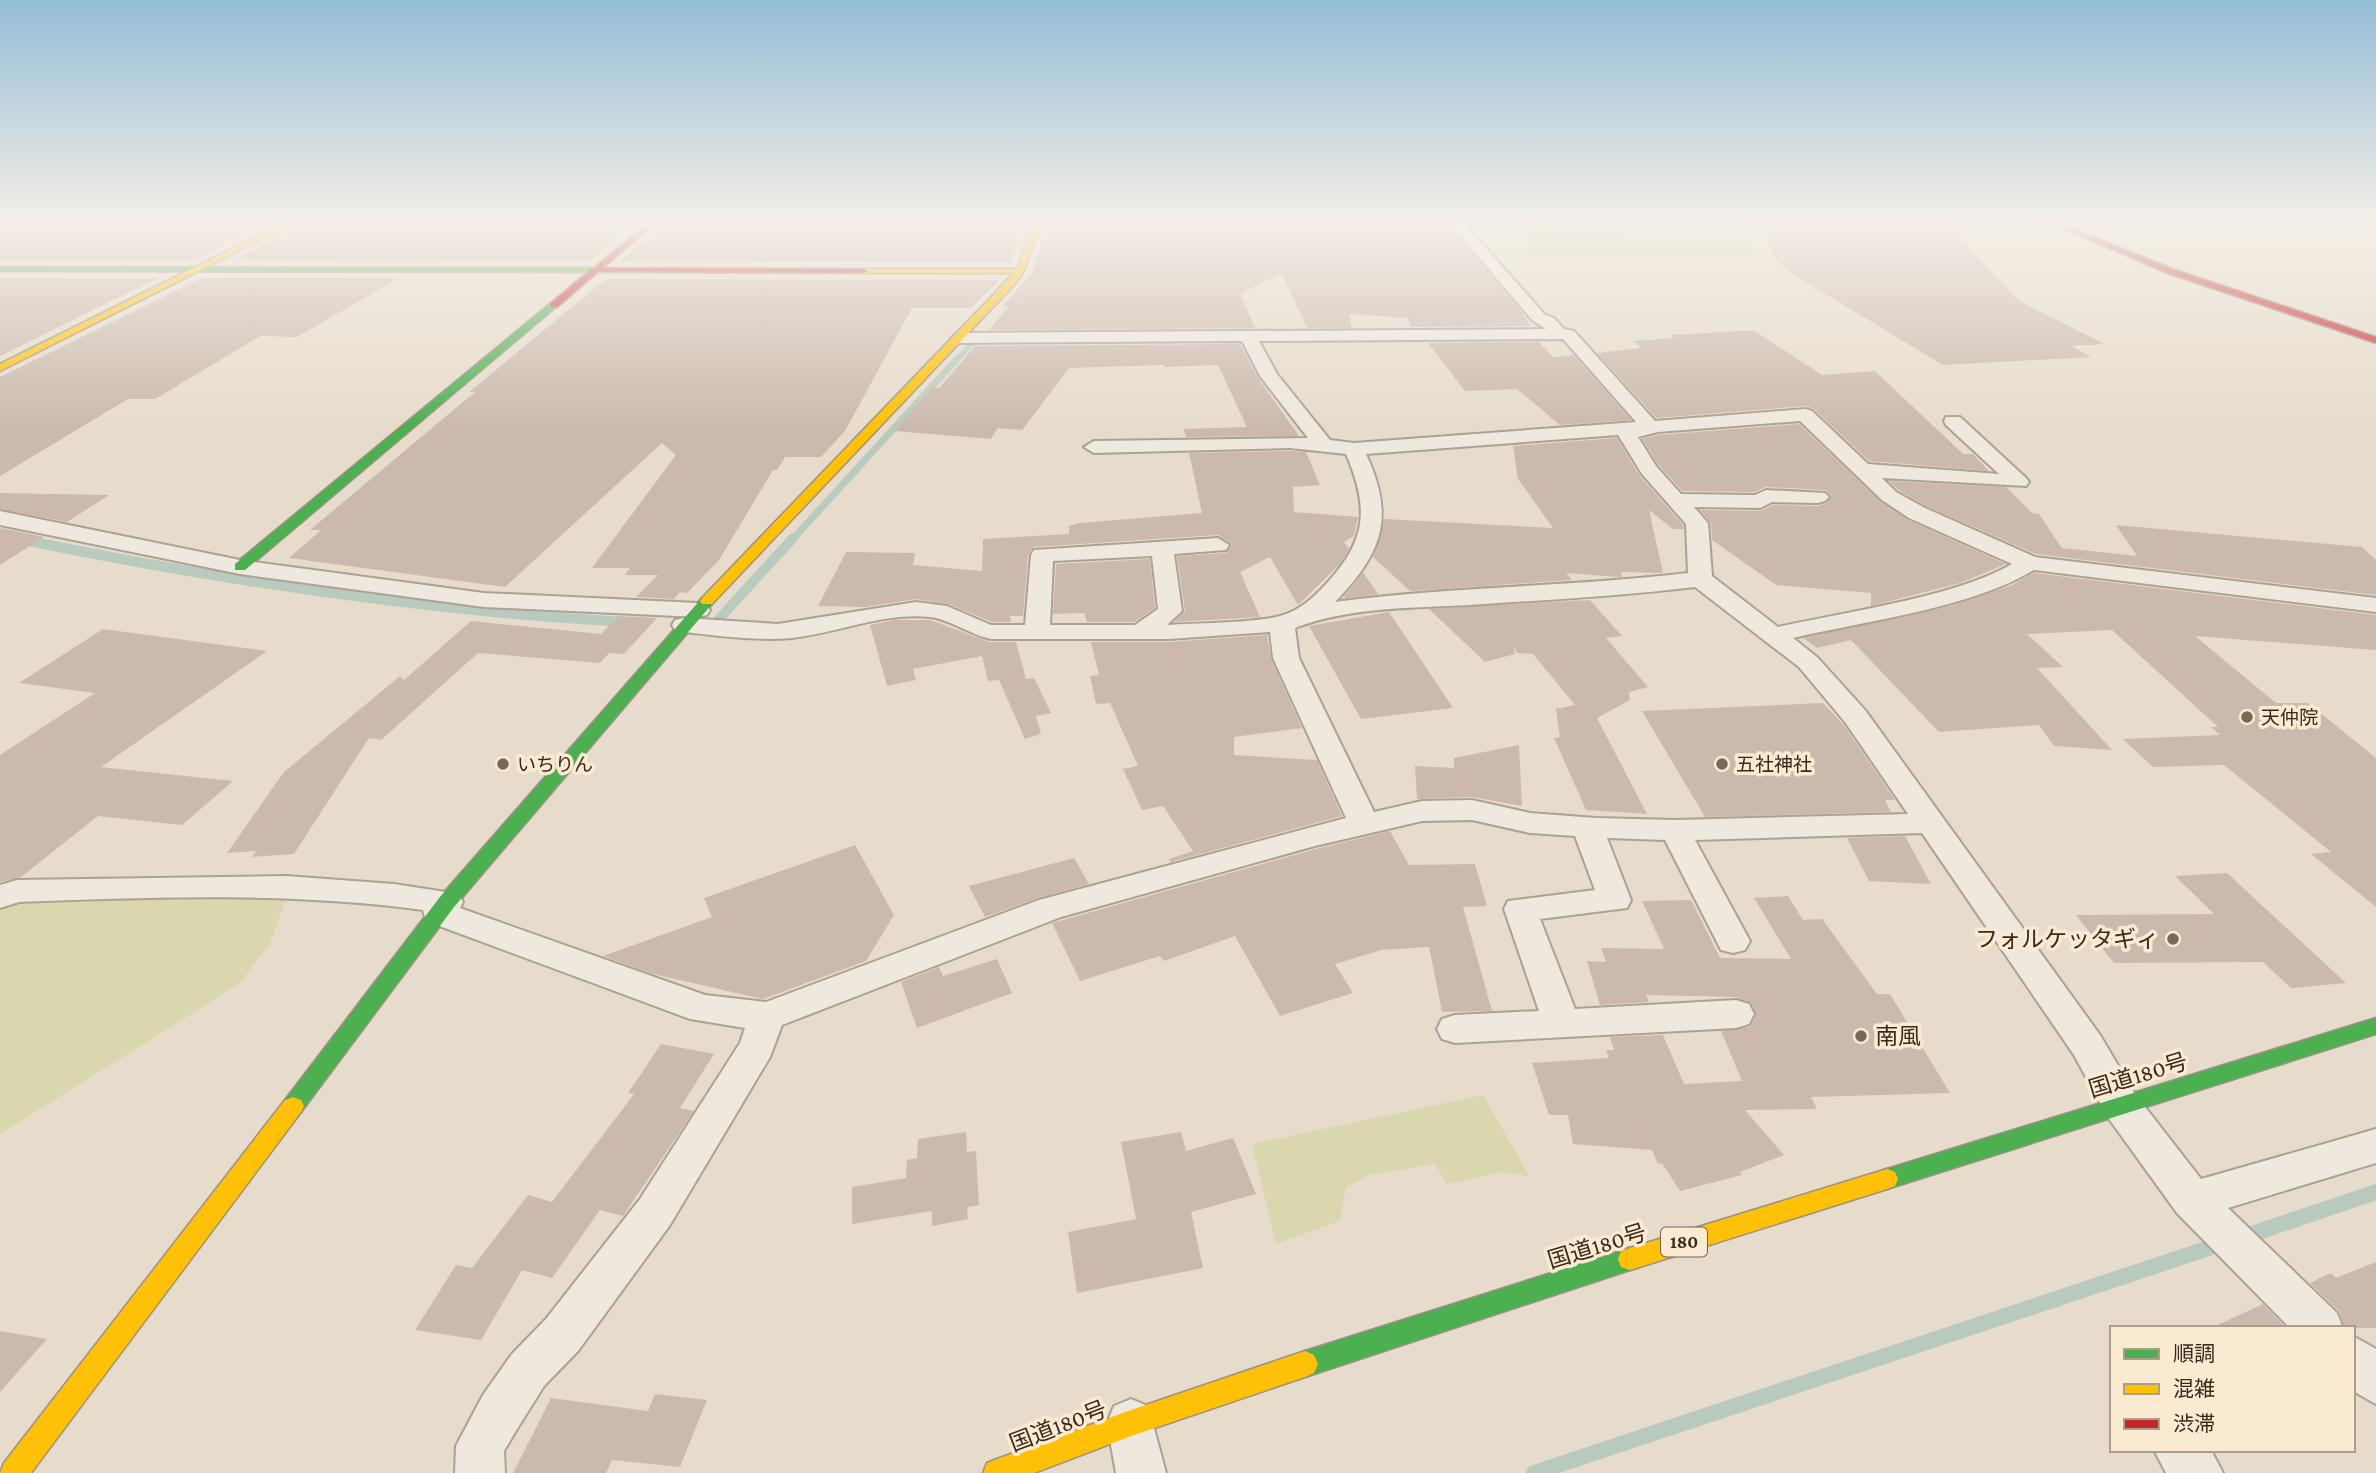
<svg xmlns="http://www.w3.org/2000/svg" width="2376" height="1473" viewBox="0 0 2376 1473" font-family="'Crimson Pro','Noto Sans JP',serif">
<style>
.green{fill:#dad6ad}
.lines{fill:none;stroke-linecap:round;stroke-linejoin:round}
.stream-far3{stroke:#b8cbbe;stroke-width:5}
.stream-far2{stroke:#b8cbbe;stroke-width:7}
.stream-far1{stroke:#b8cbbe;stroke-width:10}
.stream{stroke:#b8cbbe;stroke-width:16}
.building{fill:#cbb9ad}
.street-casing{stroke:#aca195;stroke-width:4}
.fast-casing{stroke:#9c9185;stroke-width:3}
.slow-casing{stroke:#9c9185;stroke-width:3}
.jam-casing{stroke:#9c9185;stroke-width:3}
.street{fill:#eee8df;fill-rule:evenodd}
.fast{fill:#4caf50;fill-rule:evenodd}
.slow{fill:#ffc107;fill-rule:evenodd}
.jam{fill:#c62828;fill-rule:evenodd}
.poi-dot{fill:#78685a;stroke:#f9ead1;stroke-width:2.5}
.labels{text-anchor:middle;stroke-width:7;stroke-linejoin:round;paint-order:stroke}
.shield{fill:#f9ead1;stroke:#756352;stroke-width:2}
.shield-label{font-size:18px;font-weight:bold;fill:#3c291c}
.poi-label{font-size:19px;fill:#3c291c;stroke:#f9ead1;text-anchor:start}
.near-poi-label{font-size:23px;fill:#3c291c;stroke:#f9ead1;text-anchor:end}
.near-street-label{font-size:23px;fill:#3c291c;stroke:#f9ead1}
</style>
<rect width="100%" height="100%" fill="#e7dccc"/>
<g class="green">
<polygon points="1528,221 1552,221 1549,227 1751,240 1752,247 1762,257 1525,258 1524,232"/>
<polygon points="173,892 285,901 270,944 239,984 0,1134 0,903"/>
<polygon points="1483,1095 1530,1177 1503,1172 1447,1184 1435,1164 1369,1175 1346,1187 1340,1221 1276,1244 1252,1144"/>
</g>
<g class="lines">
<g class="stream-far3">
<polyline points="1462,221 1547,317"/>
<polyline points="957,360 975,340 984,340"/>
</g>
<g class="stream-far2">
<polyline points="0,535 22,540"/>
<polyline points="792,540 958,358"/>
</g>
<g class="stream-far1">
<path d="M14,538C217,580 420,611 627,622"/>
<polyline points="718,620 793,538"/>
</g>
<g class="stream">
<polyline points="2243,1237 2376,1192"/>
<polyline points="1534,1473 2224,1243"/>
</g>
</g>
<g class="building">
<polygon points="0,221 274,221 193,260 0,260"/>
<polygon points="305,221 639,221 589,261 234,260"/>
<polygon points="666,221 990,221 1026,222 1010,262 621,261"/>
<polygon points="1445,221 1522,312 1530,326 1411,327 1408,318 1349,314 1352,328 1307,328 1282,274 1240,293 1255,328 989,330 1008,307 1002,307 1032,273 1049,222"/>
<polygon points="1756,221 1944,221 2019,301 2105,344 2071,346 2091,357 1943,365 1792,274 1776,260"/>
<polygon points="0,278 158,278 0,356"/>
<polygon points="202,278 399,278 297,337 260,336 155,399 128,399 0,476 0,377"/>
<polygon points="606,279 999,280 971,308 912,308 845,431 821,457 785,457 777,470 773,470 719,560 687,593 680,592 674,599 636,597 658,575 625,575 630,568 592,568 676,455 662,443 505,587 289,558 321,530 310,530 475,392 469,392"/>
<polygon points="1739,331 1755,331 1822,375 1875,371 1963,454 1973,454 1989,471 1869,461 1814,409 1806,406 1656,418 1597,353 1642,348 1633,341 1674,338 1671,335"/>
<polygon points="1539,342 1553,357 1574,355 1631,420 1560,425 1517,389 1465,391 1428,343"/>
<polygon points="1240,344 1258,378 1299,436 1186,437 1184,429 1247,427 1218,365 1165,367 1165,365 1069,368 1022,430 998,428 991,439 894,431 932,388 939,388 975,346"/>
<polygon points="1799,424 1881,502 1908,520 2006,564 1960,583 1871,606 1871,593 1776,585 1712,540 1711,523 1700,510 1760,511 1773,505 1818,506 1827,503 1831,495 1825,490 1766,487 1754,492 1682,491 1658,464 1642,439 1658,435"/>
<polygon points="1617,438 1640,476 1683,525 1684,529 1673,529 1649,510 1663,573 1621,572 1622,577 1619,577 1566,573 1572,580 1410,591 1373,557 1384,519 1553,528 1518,479 1513,446"/>
<polygon points="1290,451 1306,452 1320,485 1293,487 1294,512 1358,517 1354,536 1344,542 1349,549 1339,565 1298,605 1270,557 1240,572 1260,617 1174,622 1185,611 1177,556 1226,553 1232,544 1218,535 1034,547 1028,555 1023,616 1010,616 1011,622 992,622 948,604 916,599 865,607 818,606 846,552 915,553 913,565 982,571 983,539 1069,534 1069,526 1080,523 1202,513 1189,453"/>
<polygon points="1889,481 2006,487 2032,513 2039,514 2062,548 2137,556 2116,525 2362,547 2376,560 2376,595 2036,554 1926,506 1898,490"/>
<polygon points="0,493 109,495 67,522 0,509"/>
<polygon points="0,528 44,537 0,565"/>
<polygon points="1150,559 1155,608 1134,622 1087,622 1084,613 1053,614 1056,564"/>
<polygon points="1363,572 1378,594 1342,599 1353,586"/>
<polygon points="2034,573 2376,615 2376,650 2195,636 2276,703 2308,703 2376,758 2376,907 2311,854 2331,852 2224,765 2153,767 2123,739 2220,735 2211,727 2218,727 2112,630 2027,634 2063,667 2037,668 2112,750 2054,746 2039,725 1939,732 1851,640 1817,648 1803,638 1950,606 2010,586"/>
<polygon points="1590,600 1622,636 1606,638 1648,687 1629,692 1630,700 1597,718 1647,814 1586,810 1554,738 1560,737 1556,709 1575,705 1533,654 1517,653 1514,646 1515,654 1485,662 1429,609"/>
<polygon points="1389,612 1453,708 1361,719 1309,626"/>
<polygon points="619,616 657,618 624,654 609,653 600,663 478,653 381,740 369,738 294,854 252,857 256,851 227,853 284,772 400,676 404,680 471,621 601,634"/>
<polygon points="895,620 930,620 990,642 1016,642 1026,679 1034,678 1051,713 1036,716 1041,734 1025,739 999,680 988,681 982,656 913,669 916,680 887,686 870,625"/>
<polygon points="103,629 267,651 101,767 233,781 182,825 98,816 21,877 0,882 0,755 95,693 19,683"/>
<polygon points="1267,635 1271,659 1302,728 1234,737 1234,755 1317,760 1342,816 1171,862 1169,859 1193,851 1163,806 1142,810 1123,769 1138,766 1110,703 1096,704 1090,676 1099,675 1091,642 1169,642"/>
<polygon points="1823,703 1843,724 1895,800 1885,800 1891,812 1705,817 1642,711"/>
<polygon points="1519,745 1522,806 1472,797 1417,799 1415,766 1454,768 1454,758"/>
<polygon points="1390,831 1409,865 1475,864 1487,906 1463,907 1492,1011 1442,1012 1429,947 1381,950 1335,964 1353,993 1280,1016 1235,936 1164,961 1160,956 1080,981 1052,923 1316,849"/>
<polygon points="1905,836 1931,884 1869,881 1847,838"/>
<polygon points="855,845 894,915 866,961 763,999 653,974 603,956 712,917 704,898"/>
<polygon points="1074,858 1089,884 1038,898 985,917 969,886"/>
<polygon points="2227,873 2346,983 2291,988 2263,962 2114,963 2076,915 2214,914 2175,876"/>
<polygon points="1788,896 1803,920 1822,919 1877,994 1890,994 1950,1093 1811,1097 1817,1109 1745,1110 1784,1155 1740,1172 1742,1175 1680,1191 1662,1163 1658,1164 1652,1150 1573,1144 1568,1115 1549,1115 1532,1063 1609,1058 1606,1050 1614,1050 1610,1037 1663,1035 1684,1084 1742,1081 1721,1031 1750,1027 1756,1015 1751,1003 1736,997 1646,995 1649,1002 1600,1005 1587,961 1606,962 1601,948 1664,949 1642,901 1691,900 1720,958 1791,959 1754,898"/>
<polygon points="997,959 1012,993 917,1028 901,982 939,967 943,976"/>
<polygon points="661,1044 714,1054 680,1108 694,1111 623,1216 600,1210 552,1278 522,1270 481,1340 415,1330 456,1265 472,1268 528,1195 552,1202 634,1094 628,1093"/>
<polygon points="966,1132 967,1152 976,1151 979,1205 967,1207 968,1219 932,1226 932,1211 852,1224 852,1187 906,1178 907,1160 917,1158 918,1139"/>
<polygon points="1181,1132 1186,1151 1233,1138 1256,1194 1191,1212 1203,1268 1077,1293 1068,1232 1136,1219 1121,1142"/>
<polygon points="2376,1262 2376,1328 2345,1328 2339,1311 2310,1283 2331,1273 2336,1278"/>
<polygon points="2263,1304 2286,1328 2211,1328"/>
<polygon points="0,1331 47,1339 0,1392"/>
<polygon points="655,1394 707,1400 680,1467 612,1460 606,1473 513,1473 551,1398 648,1411"/>
</g>
<g class="lines">
<defs>
<g id="street">
<path d="M1448,221H1462L1544,314L1554,318L1564,329L1574,331L1655,421L1805,409L1812,411L1868,464L1999,474L1946,425L1944,421L1946,417H1960L2026,478L2029,482L2026,486L1882,478L1896,492L1925,508L2035,557L2376,598V612L2034,570C1971,608 1866,621 1793,638L1817,657L1865,710L2100,1035L2135,1094L2201,1179L2376,1129V1163L2228,1208L2337,1313L2343,1328H2290L2177,1213L2107,1116L2074,1055L1922,833L1695,840L1750,941L1745,950L1733,953L1721,950L1665,840L1607,838L1631,900L1627,908L1540,919L1575,1009L1736,1000L1749,1004L1754,1014L1749,1024L1736,1028L1455,1043L1442,1039L1437,1029L1442,1019L1455,1015L1539,1011L1504,909L1508,901L1595,890L1575,836L1530,833L1472,820L1422,821L1315,846L1061,917L782,1025L770,1057L670,1225L578,1351L544,1386L517,1429L504,1451L505,1473H455L456,1446L483,1395L512,1354L546,1319L640,1199L740,1043L745,1028L690,1019L426,921L423,910C289,892 154,897 19,902L0,908V885L17,880L286,876L394,884L459,894L463,902L460,908L705,995L766,1002L1039,900L1346,818L1273,658L1270,632L1169,639H991C971,635 949,619 930,617C883,612 838,633 792,638C756,641 720,636 684,632L675,630L672,625L675,620L684,618L778,624L916,602L947,606L991,625H1025L1031,555L1034,550L1218,538L1229,545L1226,550L1174,554L1182,611L1167,625C1197,623 1254,623 1280,616C1301,610 1313,598 1328,582C1367,539 1369,507 1346,454L1290,448L1094,453L1084,447L1094,441L1308,438L1260,376L1242,341L959,343L951,338L959,333L1546,329L1532,320ZM1563,339L1636,422L1354,443L1330,440L1277,374L1259,341ZM1800,421L1882,500L1909,518L2012,564C1956,597 1844,612 1778,627L1712,576L1708,523L1694,507L1760,508L1772,502L1818,503L1825,501L1829,497L1825,493L1766,490L1755,495L1681,494L1656,466L1638,437L1658,432ZM1618,435L1642,474L1686,524L1688,573C1571,587 1452,586 1335,602C1382,553 1396,518 1366,454ZM1152,556L1158,609L1135,625H1050L1053,561ZM1695,587L1799,667L1845,722L1908,814L1675,820L1596,818L1530,813L1472,800L1422,801L1374,812L1299,658L1295,628C1349,607 1412,608 1470,605C1545,600 1620,596 1695,587Z"/>
<polygon points="0,511 240,560 484,593 698,603 707,605 710,610 707,615 698,617 484,607 240,574 0,525"/>
<polygon points="2353,1336 2376,1349 2376,1404 2353,1391"/>
<polygon points="1131,1399 1148,1406 1166,1473 1116,1473 1107,1423 1114,1406"/>
<polygon points="2154,1450 2211,1450 2223,1473 2166,1473"/>
</g>
<g id="fast">
<polygon points="0,267 592,268 596,270 592,272 0,271"/>
<polygon points="551,303 558,305 245,570 235,570 235,564"/>
<polygon points="707,597 712,598 714,601 712,604 454,907 301,1112 293,1115 285,1112 282,1106 285,1100 440,897 702,598"/>
<polygon points="2376,1018 2376,1034 1887,1189 1879,1186 1876,1179 1879,1172 1887,1169"/>
<polygon points="1630,1248 1639,1251 1642,1259 1639,1267 1630,1270 1305,1377 1296,1373 1292,1364 1296,1355 1305,1351"/>
</g>
<g id="slow">
<polygon points="288,221 298,221 0,371 0,364"/>
<polygon points="1034,221 1042,221 1024,271 1014,285 712,604 702,604 700,601 702,598 1014,273 864,273 860,271 861,269 1017,269"/>
<polygon points="293,1097 301,1100 304,1106 301,1112 31,1473 0,1473 4,1463 285,1100"/>
<polygon points="1887,1169 1895,1172 1898,1179 1895,1186 1887,1189 1630,1270 1621,1267 1618,1259 1621,1251 1630,1248"/>
<polygon points="1305,1351 1314,1355 1318,1364 1314,1373 1305,1377 1131,1436 1034,1473 983,1473 987,1463 997,1459 1131,1410"/>
</g>
<g id="jam">
<polygon points="650,221 658,221 603,268 864,269 868,271 864,273 598,272 557,307 551,307 551,303 589,271 589,268 594,268"/>
<polygon points="2045,221 2055,221 2173,269 2376,337 2376,343 2167,273"/>
</g>
</defs>
<use href="#street" class="street-casing"/>
<use href="#fast" class="fast-casing"/>
<use href="#slow" class="slow-casing"/>
<use href="#jam" class="jam-casing"/>
<use href="#street" class="street"/>
<use href="#fast" class="fast"/>
<use href="#slow" class="slow"/>
<use href="#jam" class="jam"/>
</g>
<linearGradient id="sky" x2="0" y2="1"><stop stop-color="#95bdd7"/><stop offset="0.52" stop-color="#f4efe8"/><stop offset="1" stop-color="#f4efe8" stop-opacity="0"/></linearGradient>
<rect width="2376" height="427" fill="url(#sky)"/>
<g class="poi-dot">
<circle cx="2247" cy="717" r="7"/>
<circle cx="503" cy="764" r="7"/>
<circle cx="1722" cy="764" r="7"/>
<circle cx="2173" cy="939" r="7"/>
<circle cx="1861" cy="1036" r="7"/>
</g>
<g class="labels">
<rect class="shield" x="1661" y="1227.5" width="46" height="29" rx="5"/>
<g class="shield-label">
<text x="1684" y="1248">180</text>
</g>
<g class="poi-label">
<text x="2261" y="724">天仲院</text>
<text x="517" y="771">いちりん</text>
<text x="1736" y="771">五社神社</text>
</g>
<g class="near-poi-label">
<text x="2159" y="947">フォルケッタギィ</text>
<text x="1875" y="1044" text-anchor="start">南風</text>
</g>
<g class="near-street-label">
<text transform="translate(2138 1075) rotate(-17)" y="8">国道180号</text>
<text transform="translate(1597 1246) rotate(-17)" y="8">国道180号</text>
<text transform="translate(1058 1426) rotate(-21)" y="8">国道180号</text>
</g>
</g>
<rect x="2110" y="1326" width="245" height="126" fill="#f9ead1" stroke="#ad9d89" stroke-width="2"/>
<rect x="2124" y="1349" width="35" height="10" fill="#4caf50" stroke="#ad9d89" stroke-width="2"/>
<text x="2173" y="1361" font-size="21" fill="#3c291c">順調</text>
<rect x="2124" y="1384" width="35" height="10" fill="#ffc107" stroke="#ad9d89" stroke-width="2"/>
<text x="2173" y="1396" font-size="21" fill="#3c291c">混雑</text>
<rect x="2124" y="1419" width="35" height="10" fill="#c62828" stroke="#ad9d89" stroke-width="2"/>
<text x="2173" y="1431" font-size="21" fill="#3c291c">渋滞</text>
</svg>
